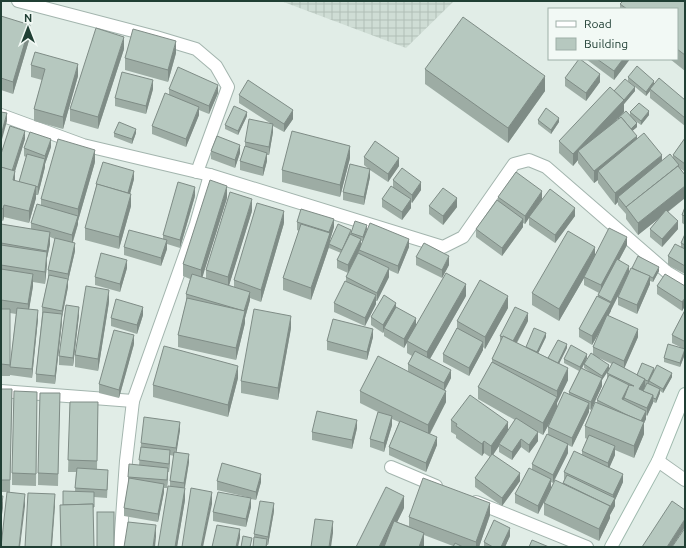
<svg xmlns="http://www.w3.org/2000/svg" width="686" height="548" viewBox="0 0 686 548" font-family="Ubuntu,sans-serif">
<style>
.industrial{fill:url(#industrial-grid)}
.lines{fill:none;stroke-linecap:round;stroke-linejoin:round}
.minor-casing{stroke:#a3b5ae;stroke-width:14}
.secondary-casing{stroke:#9fbaae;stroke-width:14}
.minor{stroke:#fff;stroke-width:12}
.secondary{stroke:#fff;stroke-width:12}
.wall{fill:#9daca4;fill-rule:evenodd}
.shaded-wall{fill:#7f8c86}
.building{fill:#b6c8bf;stroke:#7f8c86}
</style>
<defs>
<pattern id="industrial-grid" width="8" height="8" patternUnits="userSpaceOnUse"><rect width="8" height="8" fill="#cfddd5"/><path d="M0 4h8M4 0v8" fill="none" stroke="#b1bfb7"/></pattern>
</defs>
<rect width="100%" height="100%" fill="#e1ede7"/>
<polygon class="industrial" points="281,1 454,1 406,48"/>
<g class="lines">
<defs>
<g id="minor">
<polyline points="18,1 156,37 196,49 216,66 228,87 197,172"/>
<polyline points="1,115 83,145 210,175 443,247 463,237 514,164 529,160 546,167 667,272 685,283"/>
<polyline points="1,391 133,401"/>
<polyline points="658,461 685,480"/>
<polyline points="391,467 436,486"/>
<polyline points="476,502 587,547"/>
<polyline points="120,547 126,461 133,401 196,224 210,175"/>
</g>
<polyline id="secondary" points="611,547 658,461 685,394"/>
</defs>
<use href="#minor" class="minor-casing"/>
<use href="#secondary" class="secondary-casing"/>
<use href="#minor" class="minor"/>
<use href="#secondary" class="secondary"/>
</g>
<g class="wall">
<polygon points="685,1 685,71 670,59 677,59 677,9 620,9 620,4"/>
<polygon points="1,16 30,37 13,94 1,90"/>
<polygon points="124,49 98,129 70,121 70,109"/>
<polygon points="176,53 168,82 125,70 125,58"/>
<polygon points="586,59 630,59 614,80"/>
<polygon points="31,65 78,76 63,129 34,121 34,109 42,80 31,77"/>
<polygon points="425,69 545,91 508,143 425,84"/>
<polygon points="628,77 654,84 685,100 685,126 650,98 650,91 646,96 628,81"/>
<polygon points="565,78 600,82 586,101 565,86"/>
<polygon points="153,89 146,114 115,106 115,98"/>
<polygon points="169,89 218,93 209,114 199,110 199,115 186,147 152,134 152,126 169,95"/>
<polygon points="614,91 635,91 624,104 624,112 613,123 630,115 630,112 649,115 641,125 634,120 637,127 632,131 637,139 662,161 673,157 673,155 685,138 685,172 680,168 685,175 685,198 668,212 678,229 662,247 650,237 650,229 659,218 638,235 626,219 626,214 618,205 618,202 615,205 598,183 598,180 594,183 578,163 578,160 573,166 559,153 559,141"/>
<polygon points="239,95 293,119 284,132 273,126 273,132 269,155 267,155 267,161 263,176 240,170 240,161 245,148 245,142 270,123 239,103"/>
<polygon points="247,116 238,135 225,129 225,125"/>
<polygon points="538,120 559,122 551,134 538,124"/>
<polygon points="114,133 136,133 132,144 114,137"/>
<polygon points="25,139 15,171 15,181 19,182 26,157 24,156 24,148 51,147 45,164 45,167 38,195 36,195 36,198 29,223 4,217 3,221 1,220 1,154"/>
<polygon points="211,151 240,153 235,168 211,159"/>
<polygon points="364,157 399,166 388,182 370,170 370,177 364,205 343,200 343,192 369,169 364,165"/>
<polygon points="350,158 340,197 282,182 282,170"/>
<polygon points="95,162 78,221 78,224 73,242 75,251 68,281 68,287 62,317 62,322 55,384 36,382 36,374 42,315 42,307 48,278 48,270 55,239 50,237 50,244 47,258 47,264 45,284 33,282 33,286 29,309 38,319 32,378 10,375 10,367 16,314 10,313 10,376 1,376 1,224 31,229 31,223 41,205 41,199"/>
<polygon points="134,179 130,194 131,206 119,249 85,240 85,228 96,187 96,184"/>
<polygon points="393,180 421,190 412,203 411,202 411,208 402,220 382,207 382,199 393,188"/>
<polygon points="195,196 180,248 167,244 167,249 161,266 124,255 124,247 163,239 163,235"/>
<polygon points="498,197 542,199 575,216 555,243 529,225 529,217 525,224 523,223 523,227 502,256 476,237 476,229 498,201"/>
<polygon points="227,198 202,277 206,278 206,270 252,211 229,285 234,287 234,280 284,223 261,302 250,298 250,300 245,318 245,323 236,360 178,347 178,335 186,302 186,294 190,279 183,276 183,264"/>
<polygon points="429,206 457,207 443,225 429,214"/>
<polygon points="685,207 685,225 682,223 682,215"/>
<path d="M297,222L334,227L330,240V243L351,232L367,229L409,247L398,274L389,270V277L377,301H376V304L365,326L334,312V303L346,281V277L348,273L337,268V260L341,253L329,248V247L311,300L283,290V278L299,231L297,230ZM361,241H363L361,246Z"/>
<polygon points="685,234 685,274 668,265 668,256 681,247 681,243"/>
<path d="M627,245L619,260L629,272L659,271L653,282L650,281V284L637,314L618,305V297L624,284L608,316L638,337L624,368L637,375L654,372L672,377L663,393L660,391V393L656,403L653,402L647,416L646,415V419L644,423V434L634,458L615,450V455L609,467L623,482L615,500V506L610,515V518L599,541L544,515V503L550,490L538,514L515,503V494L532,470V464L548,434V427L550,422L543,435L532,429L538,441L529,453L521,447L512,460L499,452V446L493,454L520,481L502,506L475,487V478L490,457L484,453L482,456L456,438V435L451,432V420L508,431L515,420L478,399V387L492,363V359L500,343V336L528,321L517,343L526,347L546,337L538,353L548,358L567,348L559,363L568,380L557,402V407L569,394V392L579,371L564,363V359L587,358L585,362L593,354V347L601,330L592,345L579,337V329L598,296L599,293L584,285V278L559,321L532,305V293L595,255ZM599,358L612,364L609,369ZM584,364V368L590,372L582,368ZM609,370L607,373V379L597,400V403L585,426V438L587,439L582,451V454L564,472V480L563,483L551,487V482L553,483L568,453V445L572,447L589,412V409L591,410L602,386V380Z"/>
<polygon points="416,257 449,265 442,278 416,265"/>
<polygon points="127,268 120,292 95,285 95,277"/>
<polygon points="657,286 685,286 685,306 682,311 657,294"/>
<polygon points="466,296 430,359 451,378 445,390 446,402 430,434 437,445 426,472 389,455 389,447 399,422 392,419 392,425 384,452 370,447 370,439 378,412 360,403 360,391 408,371 408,364 412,356 407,353 407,342 404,348 384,336 384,332 383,333 371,325 371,317 396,308 416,326"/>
<polygon points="109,302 98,371 75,367 75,355"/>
<polygon points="508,308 485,349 483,347 483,350 469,376 443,362 443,354 457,328 457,321"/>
<polygon points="685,310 685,348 684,349 672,343 672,335"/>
<polygon points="79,315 73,366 59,365 59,356"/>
<polygon points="143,315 137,334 111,326 111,318"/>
<polygon points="291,328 278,400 241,393 241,381"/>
<polygon points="373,337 367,360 327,350 327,341"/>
<polygon points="134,344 119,398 99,393 99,384"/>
<polygon points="685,354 680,367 664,362 664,358"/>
<polygon points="238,378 228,417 153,397 153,385"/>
<polygon points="1,389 12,389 10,492 1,492"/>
<polygon points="60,393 58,486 38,485 38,473"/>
<polygon points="70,402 98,402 97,470 108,479 107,498 94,497 93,516 94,547 61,547 60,505 63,505 75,491 76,472 68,472"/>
<polygon points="37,404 36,486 12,485 12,473"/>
<polygon points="357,428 352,449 312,440 312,432"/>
<polygon points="180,430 176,452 189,462 185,488 185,500 177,547 158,547 170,486 170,481 174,456 170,455 169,472 168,472 167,488 164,488 164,492 158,522 124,516 124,508 128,485 128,477 139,465 141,443"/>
<polygon points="217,481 261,482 256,500 251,499 251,507 246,527 213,521 213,512 247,497 217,490"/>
<polygon points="404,508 397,522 409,526 409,517 490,515 479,547 453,547 453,546 424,535 424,547 356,547"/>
<polygon points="274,511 268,545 267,545 267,547 254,540 254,534"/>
<polygon points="510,536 505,547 484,547 484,542"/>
</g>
<g class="shaded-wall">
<polygon points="30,25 30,37 13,94 13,82"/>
<polygon points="124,37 124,49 98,129 98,117"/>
<polygon points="176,41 176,53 168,82 168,70"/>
<polygon points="623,59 630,59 614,80 614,71"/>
<polygon points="78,64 78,76 63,129 63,117"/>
<polygon points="600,74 600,82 586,101 586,93"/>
<polygon points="545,76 545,91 508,143 508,128"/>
<polygon points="153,80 153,89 146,114 146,106"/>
<polygon points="654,81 654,85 650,89 650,91 646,96 646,92"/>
<polygon points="218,85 218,93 209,114 209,106"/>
<polygon points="635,87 635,91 624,104 624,112 582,156 578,151 578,160 573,166 573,154"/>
<polygon points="199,107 199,115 186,147 186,139"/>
<polygon points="293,110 293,119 284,132 284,124"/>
<polygon points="649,111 649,115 641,125 641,121"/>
<polygon points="247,112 247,116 238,135 238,131"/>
<polygon points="7,113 7,121 1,143 1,135"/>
<polygon points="559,118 559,122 551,134 551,130"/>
<polygon points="637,123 637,127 629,134 629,130"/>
<polygon points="273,124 273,132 269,155 269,147"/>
<polygon points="136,129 136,133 132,144 132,139"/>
<polygon points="25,131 25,139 12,181 12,173"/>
<polygon points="637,136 637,148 598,171 598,180 594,183 594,171"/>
<polygon points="51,139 51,147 45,164 45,156"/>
<polygon points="240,145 240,153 235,168 235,160"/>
<polygon points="350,146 350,158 340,197 340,185"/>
<polygon points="95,150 95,162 78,221 78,209"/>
<polygon points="267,153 267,161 263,176 263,168"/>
<polygon points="662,155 662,167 618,197 618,202 615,205 615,193"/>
<polygon points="399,158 399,166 388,182 388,174"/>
<polygon points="45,159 45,167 38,195 38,187"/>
<polygon points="370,169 370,177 364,205 364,197"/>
<polygon points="15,171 15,183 13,180"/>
<polygon points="134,171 134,179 128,201 128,193"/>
<polygon points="421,182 421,190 412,203 412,195"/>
<polygon points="36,186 36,198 29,223 29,211"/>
<polygon points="227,186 227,198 201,282 201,270"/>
<polygon points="685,186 685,198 638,235 638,223"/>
<polygon points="195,187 195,196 180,248 180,240"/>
<polygon points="542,191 542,199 525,224 525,216"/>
<polygon points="131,194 131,206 119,249 119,237"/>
<polygon points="457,198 457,207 443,225 443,216"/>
<polygon points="252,199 252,211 228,289 228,277"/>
<polygon points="411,199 411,208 402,220 402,212"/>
<polygon points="4,205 4,217 3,221 3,209"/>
<polygon points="575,208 575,216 555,243 555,235"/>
<polygon points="284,211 284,223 261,302 261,290"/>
<polygon points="78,216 78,224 72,244 72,235"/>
<polygon points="334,219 334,227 330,240 329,247 311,300 311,288 329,234 329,232"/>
<polygon points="523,219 523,227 502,256 502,248"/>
<polygon points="678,221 678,229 662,247 662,239"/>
<polygon points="367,225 367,229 363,241 363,237"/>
<polygon points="50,232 50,244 47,258 47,264 45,284 45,272 47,258 47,251"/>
<polygon points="627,237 627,245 601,294 601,285"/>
<polygon points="361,239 361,247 348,274 348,265"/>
<polygon points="409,239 409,247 398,274 398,266"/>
<polygon points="167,240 167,249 161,266 161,258"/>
<polygon points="75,243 75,251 68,281 68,287 62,317 62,322 55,384 55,376 62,317 62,311 68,280 68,274"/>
<polygon points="595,247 595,259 584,277 584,278 559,321 559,309"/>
<polygon points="449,256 449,265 442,278 442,270"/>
<polygon points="127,260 127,268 120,292 120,284"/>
<polygon points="629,266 629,274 611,310 611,311 592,345 592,336 611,303 611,302"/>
<polygon points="659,267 659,271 653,282 653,278"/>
<polygon points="389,268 389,277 377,301 377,293"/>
<polygon points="33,274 33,286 28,316 28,304"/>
<polygon points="650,276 650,284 637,314 637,305"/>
<polygon points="466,284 466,296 427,364 427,352"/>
<polygon points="109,290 109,302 98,371 98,359"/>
<polygon points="250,292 250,300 245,318 245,323 236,360 236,348 244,312"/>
<polygon points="376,295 376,304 365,326 365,318"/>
<polygon points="508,296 508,308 485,349 485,337"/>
<polygon points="685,298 685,306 682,311 682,302"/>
<polygon points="396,303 396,311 384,328 383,333 383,325"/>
<polygon points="79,307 79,315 73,366 73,358"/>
<polygon points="143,307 143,315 137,334 137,325"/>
<polygon points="38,310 38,319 32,378 32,369"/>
<polygon points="528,313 528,321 512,351 512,343"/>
<polygon points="291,316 291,328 278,400 278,388"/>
<polygon points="416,318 416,327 404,348 404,339"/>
<polygon points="373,329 373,337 367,360 367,352"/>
<polygon points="638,329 638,337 624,369 624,361"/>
<polygon points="546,333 546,337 535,360 535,355"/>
<polygon points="134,335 134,344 119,398 119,390"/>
<polygon points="483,342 483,350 469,376 469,368"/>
<polygon points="567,344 567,348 556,370 556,366"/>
<polygon points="685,349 685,354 680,367 680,363"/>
<polygon points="587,354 587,358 580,372 580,367"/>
<polygon points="609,365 609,369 602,380 602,376"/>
<polygon points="238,366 238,378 228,417 228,405"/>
<polygon points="568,368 568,380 557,403 557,391"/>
<polygon points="654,368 654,372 649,381 648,386 648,381"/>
<polygon points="451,370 451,378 444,391 444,383"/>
<polygon points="672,373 672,377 663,393 663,389"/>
<polygon points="602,378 602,386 591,410 591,402"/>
<polygon points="645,379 645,387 639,398 639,389"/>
<polygon points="629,385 629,393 624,398 624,403 622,399"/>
<polygon points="660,389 660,393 656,403 656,399"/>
<polygon points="446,391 446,402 428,437 428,425"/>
<polygon points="653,395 653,403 647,416 647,408"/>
<polygon points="557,397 557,409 543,435 543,423"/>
<polygon points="589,403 589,412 572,447 572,438"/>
<polygon points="646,411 646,419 644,423 644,434 634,458 634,446 640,422"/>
<polygon points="392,416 392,425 384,452 384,443"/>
<polygon points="357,420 357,428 352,449 352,440"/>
<polygon points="180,422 180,430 176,456 176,448"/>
<polygon points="508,422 508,434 499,444 499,446 491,458 491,446"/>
<polygon points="538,432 538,441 529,453 529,445"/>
<polygon points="437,437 437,445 426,472 426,463"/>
<polygon points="521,439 521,447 512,460 512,452"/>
<polygon points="484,441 484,453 482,456 482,444"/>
<polygon points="568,444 568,453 553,483 553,475"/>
<polygon points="615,446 615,455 608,471 608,463"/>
<polygon points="170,450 170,458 169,472 169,464"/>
<polygon points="189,454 189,462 184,491 184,483"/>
<polygon points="168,468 168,476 167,488 167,480"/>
<polygon points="520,473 520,481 502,506 502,498"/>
<polygon points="261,474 261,482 256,500 256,492"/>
<polygon points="623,474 623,482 615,500 615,506 610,515 610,518 599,541 599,529 610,506 613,501 613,495"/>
<polygon points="551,479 551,488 538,514 538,506"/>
<polygon points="164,484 164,492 158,522 158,514"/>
<polygon points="185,488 185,500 177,547 175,547"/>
<polygon points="212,492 212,504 203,547 201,547"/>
<polygon points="25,494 25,506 20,547 19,547"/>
<polygon points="55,494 55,506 52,547 51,547"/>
<polygon points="3,496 3,508 1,521 1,509"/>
<polygon points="404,496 404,508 385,547 379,547"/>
<polygon points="251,498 251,507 246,527 246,519"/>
<polygon points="274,503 274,511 268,545 268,537"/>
<polygon points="490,503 490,515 479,547 476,547 476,542"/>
<polygon points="685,519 685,527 672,547 667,547"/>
<polygon points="333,521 333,533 331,547 329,547"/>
<polygon points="156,525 156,537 155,547 153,547"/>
<polygon points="510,528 510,536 505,547 501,547"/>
<polygon points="240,529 240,538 238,547 236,547"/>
<polygon points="424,533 424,547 419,547"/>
</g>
<g class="building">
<polygon points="623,1 685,1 685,55 677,49 677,9 627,9 620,4"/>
<polygon points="1,16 30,25 13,82 1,78"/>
<polygon points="463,17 545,76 508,128 425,69"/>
<polygon points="96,28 124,37 98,117 70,109"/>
<polygon points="133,29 176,41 168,70 125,58"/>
<polygon points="35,52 78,64 63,117 34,109 45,69 31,65"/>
<polygon points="579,59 580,59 600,74 586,93 565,78"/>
<polygon points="597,59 623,59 614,71"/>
<polygon points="637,66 654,81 646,92 628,77"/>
<polygon points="178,67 218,85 209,106 169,89"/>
<polygon points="122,72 153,80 146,106 115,98"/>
<polygon points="659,78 685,100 685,118 650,89"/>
<polygon points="625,79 635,87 624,100 614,91"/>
<polygon points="248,80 293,110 284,124 239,95"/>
<polygon points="610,87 624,100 573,154 559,141"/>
<polygon points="165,93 199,107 186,139 152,126"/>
<polygon points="639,103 649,111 641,121 630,112"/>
<polygon points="234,106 247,112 238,131 225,125"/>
<polygon points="546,108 559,118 551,130 538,120"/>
<polygon points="626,111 637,123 631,129 621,117 619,119 618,118"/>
<polygon points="1,112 7,113 1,135"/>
<polygon points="621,117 637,136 594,171 578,151"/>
<polygon points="249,119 273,124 269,147 245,142"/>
<polygon points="119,122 136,129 132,139 114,133"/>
<polygon points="10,126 25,131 12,171 1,167 1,154"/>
<polygon points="292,131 350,146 340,185 282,170"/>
<polygon points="30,132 51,139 45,156 24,148"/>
<polygon points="644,133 662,155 615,193 598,171"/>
<polygon points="217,136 240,145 235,160 211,151"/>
<polygon points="685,138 685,164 673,155"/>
<polygon points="58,139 95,150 78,209 41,199"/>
<polygon points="375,141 399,158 388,174 364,157"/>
<polygon points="245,146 267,153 263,168 240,161"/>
<polygon points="27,154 45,159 38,187 19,182"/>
<polygon points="670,154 679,165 626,207 618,197"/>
<polygon points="103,162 134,171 128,193 96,184"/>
<polygon points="350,164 370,169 364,197 343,192"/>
<polygon points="678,166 685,175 685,186 638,223 626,207"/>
<polygon points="1,167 15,171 13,180 36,186 29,211 4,205 3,209 1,208"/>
<polygon points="402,168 421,182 412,195 393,180"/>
<polygon points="516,172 542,191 525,216 498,197"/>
<polygon points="210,180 227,186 201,270 183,264"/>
<polygon points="178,182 195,187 180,240 163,235"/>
<polygon points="97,184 131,194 119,237 85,228"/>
<polygon points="391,186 411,199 402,212 382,199"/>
<polygon points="443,188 457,198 443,216 429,206"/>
<polygon points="550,189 575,208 555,235 529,217"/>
<polygon points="230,192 252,199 228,277 206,270"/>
<polygon points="497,200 523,219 502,248 476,229"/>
<polygon points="257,203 284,211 261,290 234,280"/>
<polygon points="37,204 78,216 72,235 31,223"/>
<polygon points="685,207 685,216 682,215"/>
<polygon points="301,209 334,219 329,232 297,222"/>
<polygon points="666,210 678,221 662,239 650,229"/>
<polygon points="355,221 367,225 363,237 351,233"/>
<polygon points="370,223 409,239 398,266 359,250"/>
<polygon points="1,224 50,232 47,251 1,243"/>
<polygon points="301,224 330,233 311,288 283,278"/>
<polygon points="338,224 351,230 342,250 329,244"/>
<polygon points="609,228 627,237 601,285 584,277"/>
<polygon points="129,230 167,240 161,258 124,247"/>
<polygon points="568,231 595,247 559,309 532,293"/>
<polygon points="350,234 361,239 348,265 337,260"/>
<polygon points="685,234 685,245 681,243"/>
<polygon points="55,238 75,243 68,274 48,270"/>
<polygon points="424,243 449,256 442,270 416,257"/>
<polygon points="675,244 685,249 685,266 668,256"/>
<polygon points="1,245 47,252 45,272 1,265"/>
<polygon points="101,253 127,260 120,284 95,277"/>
<polygon points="358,253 389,268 377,293 346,277"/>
<polygon points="638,256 659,267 653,278 632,268"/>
<polygon points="617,259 629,266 611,302 598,295"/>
<polygon points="631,268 650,276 637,305 618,297"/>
<polygon points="1,269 33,274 28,304 1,300"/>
<polygon points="446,273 466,284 427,352 407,341"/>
<polygon points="192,274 250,292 244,311 186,294"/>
<polygon points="665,274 685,286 685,298 682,302 657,286"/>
<polygon points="49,275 68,279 62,311 42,307"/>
<polygon points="480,280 508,296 485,337 457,321"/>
<polygon points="345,281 376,295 365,318 334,303"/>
<polygon points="86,286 109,290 98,359 75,355"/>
<polygon points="384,295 396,303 383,325 371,317"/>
<polygon points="597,296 611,303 592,336 579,329"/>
<polygon points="187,298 245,311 236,348 178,335"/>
<polygon points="116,299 143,307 137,325 111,318"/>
<polygon points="66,305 79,307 73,358 59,356"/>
<polygon points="396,307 416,318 404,339 384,328"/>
<polygon points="515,307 528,313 513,341 503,336 503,337 500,336"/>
<polygon points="17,308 38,310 32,369 10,367"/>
<polygon points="1,309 10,309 10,365 1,364"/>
<polygon points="254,309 291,316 278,388 241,381"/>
<polygon points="685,310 685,340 684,341 672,335"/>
<polygon points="43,312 62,314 55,376 36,374"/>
<polygon points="607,315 638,329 624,361 593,347"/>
<polygon points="333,319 373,329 367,352 327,341"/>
<polygon points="457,328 483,342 469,368 443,354"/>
<polygon points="534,328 546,333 537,352 526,347"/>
<polygon points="114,330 134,335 119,390 99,384"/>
<polygon points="503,336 568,368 557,391 492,359"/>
<polygon points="558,340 567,344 558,363 548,358"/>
<polygon points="668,344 685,349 680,363 664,358"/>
<polygon points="571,345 587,354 580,367 564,359"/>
<polygon points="164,346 238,366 228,405 153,385"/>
<polygon points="415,351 451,370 444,383 408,364"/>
<polygon points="591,353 609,365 602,376 584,364"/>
<polygon points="378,356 446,391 428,425 360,391"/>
<polygon points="492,362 557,397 543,423 478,387"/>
<polygon points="613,362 645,379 639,389 653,395 647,408 624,398 629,385 634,386 607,373"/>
<polygon points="642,363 654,368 648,381 645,380 645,379 637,375"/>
<polygon points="657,365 672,373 663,389 649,381"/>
<polygon points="581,368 602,378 591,402 569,392"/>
<polygon points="609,375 629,385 622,399 646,411 641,421 625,414 597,400"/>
<polygon points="647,383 660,389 656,399 653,398 653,395 643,391"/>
<polygon points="1,389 12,389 10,480 1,480"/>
<polygon points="14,391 37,392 36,474 12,473"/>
<polygon points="564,392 589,403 572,438 548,427"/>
<polygon points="40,393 60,393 58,474 38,473"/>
<polygon points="470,395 508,422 491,446 484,441 482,444 456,426 457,424 451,420"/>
<polygon points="70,402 98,402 97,461 68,460"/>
<polygon points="595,402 644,422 634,446 585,426"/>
<polygon points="317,411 357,420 352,440 312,432"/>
<polygon points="378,412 392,416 384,443 370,439"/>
<polygon points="144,417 180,422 176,448 141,443"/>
<polygon points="516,418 538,432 529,445 521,439 512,452 499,444"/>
<polygon points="400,421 437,437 426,463 389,447"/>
<polygon points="547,434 568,444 553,475 532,464"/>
<polygon points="589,435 615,446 608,463 582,451"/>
<polygon points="141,447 170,450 169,464 139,460"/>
<polygon points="574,451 623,474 613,495 564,472"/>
<polygon points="174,452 189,454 184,483 170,481"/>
<polygon points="492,454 520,473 502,498 475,478"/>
<polygon points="222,463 261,474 256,492 217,481"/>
<polygon points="129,464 168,468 167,480 128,477"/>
<polygon points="77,468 108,470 107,490 75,488"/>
<polygon points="529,468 551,479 538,506 515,494"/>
<polygon points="567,475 615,498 610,507 610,506 563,483"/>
<polygon points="129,478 164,484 158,514 124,508"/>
<polygon points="423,478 490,503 476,542 409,517"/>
<polygon points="555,480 610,506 599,529 544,503"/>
<polygon points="168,486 185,488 175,547 158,547"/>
<polygon points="386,487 404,496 379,547 356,547"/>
<polygon points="191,488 212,492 201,547 182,547"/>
<polygon points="63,491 94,492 94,507 93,507 93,504 63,505"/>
<polygon points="7,492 25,494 19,547 1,547"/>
<polygon points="218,492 251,498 246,519 213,512"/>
<polygon points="28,493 55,494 51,547 25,547"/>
<polygon points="1,496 3,496 1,509"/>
<polygon points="260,501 274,503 268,537 254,534"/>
<polygon points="672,501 685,510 685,519 667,547 642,547"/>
<polygon points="93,504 94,547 61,547 60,505"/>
<rect x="97" y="512" width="17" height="35"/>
<polygon points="315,519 333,521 329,547 311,547"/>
<polygon points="494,520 510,528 501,547 493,547 484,542"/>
<polygon points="394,521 424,533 419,547 384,547"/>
<polygon points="128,522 156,525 153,547 124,547"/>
<polygon points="217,525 240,529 236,547 212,547"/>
<polygon points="685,528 685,547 672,547"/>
<polygon points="243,536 252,538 250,547 241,547"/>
<polygon points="254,537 267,539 266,547 253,547"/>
<polygon points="532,540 549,547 529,547"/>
<polygon points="455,543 463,547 453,547"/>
</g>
<rect width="686" height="548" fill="none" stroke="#203f34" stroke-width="4"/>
<rect x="548" y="8" width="130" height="52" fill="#f2f9f5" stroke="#9eafa8"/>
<rect x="556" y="21" width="20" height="6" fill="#ffffff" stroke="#9eafa8"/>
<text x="584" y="28" font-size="12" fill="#203f34">Road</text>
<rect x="556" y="38" width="20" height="12" fill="#b6c8bf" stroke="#9eafa8"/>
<text x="584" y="48" font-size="12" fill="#203f34">Building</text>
<g transform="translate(28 28)" stroke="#f2f9f5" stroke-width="3" paint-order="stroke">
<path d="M0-3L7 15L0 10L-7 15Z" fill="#203f34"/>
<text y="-6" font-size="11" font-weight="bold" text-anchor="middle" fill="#203f34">N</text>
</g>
</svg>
